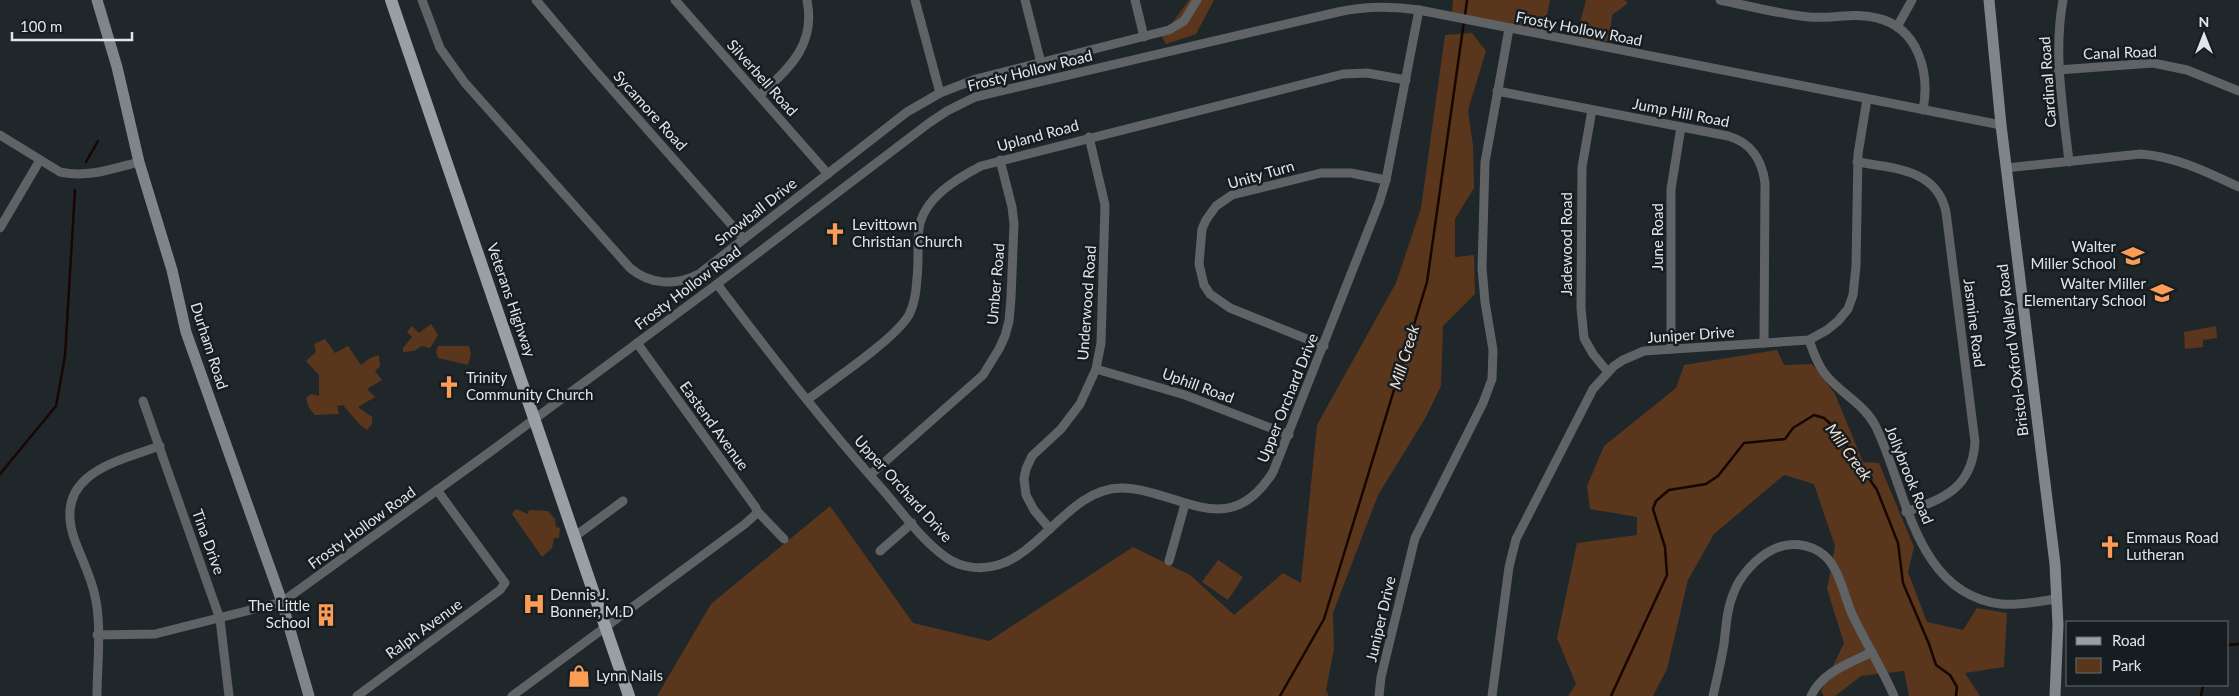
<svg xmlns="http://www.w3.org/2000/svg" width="2239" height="696" viewBox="0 0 2239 696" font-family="Lato,sans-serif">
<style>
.green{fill:#5a361d}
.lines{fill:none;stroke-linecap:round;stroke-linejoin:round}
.stream{stroke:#180600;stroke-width:2.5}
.minor{stroke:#5f6365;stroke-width:9}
.secondary{stroke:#7f8689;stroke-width:11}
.primary{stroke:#98a0a4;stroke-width:12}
.labels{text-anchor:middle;stroke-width:5;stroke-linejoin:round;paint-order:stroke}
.street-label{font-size:15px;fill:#e0e5e8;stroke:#161d21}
.poi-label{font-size:15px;fill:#e0e5e8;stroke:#161d21;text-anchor:start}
.water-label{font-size:16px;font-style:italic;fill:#f2e0d4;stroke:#161d21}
</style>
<rect width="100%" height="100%" fill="#1f272b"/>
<g class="green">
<polygon points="1189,0 1214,0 1196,34 1166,44 1162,37"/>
<polygon points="1453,0 1550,0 1544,31 1452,13"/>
<polygon points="1586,0 1624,0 1628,3 1612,15 1609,41 1575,42"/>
<polygon points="1472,33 1486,51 1468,110 1473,146 1474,188 1455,219 1455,257 1474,255 1475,294 1443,326 1441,386 1426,417 1378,495 1333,613 1334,649 1326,690 1329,696 657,696 711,604 830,506 913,623 989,641 1133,547 1190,575 1234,615 1283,573 1301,583 1317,425 1396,283 1421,208 1445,35"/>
<polygon points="431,324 438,335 430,348 422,346 414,351 403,352 403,348 412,337 407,332 412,326 419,333"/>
<polygon points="2216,326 2217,338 2203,340 2203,347 2185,349 2184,332"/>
<polygon points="325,339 335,353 348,346 361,365 370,358 379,355 380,366 375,371 382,380 367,389 375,397 358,407 372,417 372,424 367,430 360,425 343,405 337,406 339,414 315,415 309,408 306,398 311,394 319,396 319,375 306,361 316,352 314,344"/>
<polygon points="438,346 469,346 471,354 468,365 438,358 436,352"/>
<polygon points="1777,350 1784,365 1812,364 1835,394 1863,462 1879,463 1914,547 1908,572 1927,622 1963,630 1977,608 2007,613 2004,667 1965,673 1980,696 1909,696 1904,671 1861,676 1835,696 1824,696 1821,691 1844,643 1827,589 1835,546 1814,484 1784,475 1714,534 1688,580 1667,669 1653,696 1568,696 1576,684 1557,638 1577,543 1637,535 1637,517 1590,509 1587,486 1604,446 1676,388 1684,365"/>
<polygon points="516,509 528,514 529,510 548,511 555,519 556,527 560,528 559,538 554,538 552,548 542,557 512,514"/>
<polygon points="1218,560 1243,577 1228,600 1202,582"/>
</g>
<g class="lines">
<g class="stream">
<polyline points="1465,16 1467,0"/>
<polyline points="86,162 98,141"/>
<polyline points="0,474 56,406 65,356 75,190"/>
<polyline points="2228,645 2239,644"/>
<polyline points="1280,696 1324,619 1427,282 1464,21"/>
<polyline points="1611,696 1667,575 1665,547 1653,509 1656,501 1669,490 1706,484 1718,476 1744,443 1785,439 1793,428 1814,415 1824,418 1833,426 1877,490 1898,543 1903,583 1929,644 1936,665 1950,675 1957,687 1956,696"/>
<polyline points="2201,696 2203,685"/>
</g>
<g class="minor">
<path d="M422,0L440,48L465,83L630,268C650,285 676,286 699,274L907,112L940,93L976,79L1169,30L1184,21L1197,0"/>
<polyline points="536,0 594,69 744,239"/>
<polyline points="675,0 828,174"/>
<polyline points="915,0 940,93"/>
<polyline points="1025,0 1041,63"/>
<polyline points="1135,0 1144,37"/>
<path d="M1720,0C1749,6 1779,14 1809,17C1832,19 1855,12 1877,18C1919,28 1930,73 1923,110"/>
<path d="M2063,0C2053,54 2063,107 2069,162"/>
<polyline points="1897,27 1912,0"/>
<polyline points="2058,70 2153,63 2187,70 2239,91"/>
<path d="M1497,91L1728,136C1752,143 1762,160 1765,183L1764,343"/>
<path d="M760,95C790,67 816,45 807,0"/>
<polyline points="1592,110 1582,167 1581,308 1584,338 1593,354 1607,371"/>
<path d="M0,135L60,172C88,178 112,169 139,162"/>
<path d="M1857,162C1893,168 1937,169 1946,212L1975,442C1972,488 1945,498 1906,512"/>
<path d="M2006,168L2141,154C2177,157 2207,172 2239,187"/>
<polyline points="0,228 40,160"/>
<path d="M717,284C770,354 824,424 883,490C903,513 922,541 947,558C961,568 982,570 998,565C1042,552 1072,488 1121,488C1180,489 1228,544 1273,472L1379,203L1386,180L1419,10"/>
<path d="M1809,340C1813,351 1817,364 1825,374C1840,393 1863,403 1875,425C1906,486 1914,594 2001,604C2019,606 2039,601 2057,599"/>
<polyline points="1324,346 1230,308 1210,294 1204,285 1199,264 1202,229 1206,220 1216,206 1232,195 1321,173 1351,173 1386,180"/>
<polyline points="1671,349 1671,189 1681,127"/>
<polyline points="1096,369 1185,395 1289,435"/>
<path d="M807,400C833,380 893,341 909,315C915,303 916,291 917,278C919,262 917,245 919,228C924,198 956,179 981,166L1343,74L1367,73L1406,80"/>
<polyline points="143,401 220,619 229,696"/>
<polyline points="870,475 983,375 999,349 1005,336 1009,321 1011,298 1014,224 1012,207 1000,160"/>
<polyline points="757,511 784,539"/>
<polyline points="1050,529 1034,510 1026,495 1024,479 1026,469 1032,456 1061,429 1080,404 1096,369 1101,343 1105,205 1089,137"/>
<polyline points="574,537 623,501"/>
<polyline points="880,551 912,523"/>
<polyline points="1169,561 1185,504"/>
<path d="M97,635L155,634L282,602L490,452L717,284L929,123L947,111L975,97L1338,12C1366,6 1391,6 1419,10L2001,125"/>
<path d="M97,696C97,665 102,626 95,596C91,576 81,558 74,538C53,475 114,462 160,446"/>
<polyline points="357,696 500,590 505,583 437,490"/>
<polyline points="512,696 745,524 757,513 756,508 637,343"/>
<polyline points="1379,696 1381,677 1415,538 1483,403 1492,379 1493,350 1485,302 1482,268 1485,162 1509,29"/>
<polyline points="1492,696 1509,567 1516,539 1593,389 1614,366 1623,360 1644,351 1809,340 1827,330 1838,321 1848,309 1853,295 1856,266 1858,154 1867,99"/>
<path d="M1713,696C1717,679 1721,661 1724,644C1726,626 1727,608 1734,592C1740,576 1756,558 1772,550C1789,541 1810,543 1825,556C1840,570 1844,596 1852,614C1865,642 1882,668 1894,696"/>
<path d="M1811,696C1822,672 1850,663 1872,652"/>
</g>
<g class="secondary">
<polyline points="97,0 117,67 139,162 172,270 186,332 282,602 309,696"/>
<polyline points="1989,0 2001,125 2055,564 2058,625 2055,696"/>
</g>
<polyline class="primary" points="391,0 629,696"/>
</g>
<defs>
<symbol id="church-bare" viewBox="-9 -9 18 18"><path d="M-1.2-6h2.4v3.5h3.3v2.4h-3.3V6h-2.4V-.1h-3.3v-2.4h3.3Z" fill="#fd9c55" stroke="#161d21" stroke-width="2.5" paint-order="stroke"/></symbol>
<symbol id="school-bare" viewBox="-9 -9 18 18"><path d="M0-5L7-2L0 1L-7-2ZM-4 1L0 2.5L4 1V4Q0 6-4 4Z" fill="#fd9c55" stroke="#161d21" stroke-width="2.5" paint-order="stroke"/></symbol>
<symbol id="hospital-bare" viewBox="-9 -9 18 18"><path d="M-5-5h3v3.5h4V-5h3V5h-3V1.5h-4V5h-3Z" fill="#fd9c55" stroke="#161d21" stroke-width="2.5" paint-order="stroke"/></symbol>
<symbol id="building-bare" viewBox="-9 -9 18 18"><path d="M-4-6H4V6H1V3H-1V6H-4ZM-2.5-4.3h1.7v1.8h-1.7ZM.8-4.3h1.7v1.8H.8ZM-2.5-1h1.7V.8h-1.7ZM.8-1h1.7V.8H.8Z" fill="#fd9c55" stroke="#161d21" stroke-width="2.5" paint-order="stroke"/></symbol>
<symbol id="shop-bare" viewBox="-9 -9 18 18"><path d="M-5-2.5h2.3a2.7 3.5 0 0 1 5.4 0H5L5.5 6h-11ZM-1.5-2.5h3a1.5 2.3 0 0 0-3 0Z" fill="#fd9c55" stroke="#161d21" stroke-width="2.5" paint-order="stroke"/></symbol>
</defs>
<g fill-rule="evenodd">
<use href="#church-bare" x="819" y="218" width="32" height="32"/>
<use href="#school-bare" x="2117" y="240" width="32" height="32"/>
<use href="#school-bare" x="2146" y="277" width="32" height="32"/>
<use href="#church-bare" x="433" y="371" width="32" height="32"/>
<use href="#church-bare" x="2094" y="531" width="32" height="32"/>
<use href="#hospital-bare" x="518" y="588" width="32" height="32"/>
<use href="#building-bare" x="310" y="599" width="32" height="32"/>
<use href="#shop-bare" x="563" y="660" width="32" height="32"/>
</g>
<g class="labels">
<g class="street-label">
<text transform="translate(1579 29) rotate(11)" y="5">Frosty Hollow Road</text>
<text transform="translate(2120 53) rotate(-2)" y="5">Canal Road</text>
<text transform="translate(1030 71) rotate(-14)" y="5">Frosty Hollow Road</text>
<text transform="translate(762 78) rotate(48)" y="5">Silverbell Road</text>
<text transform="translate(2048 82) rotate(-94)" y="5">Cardinal Road</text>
<text transform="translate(650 111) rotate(48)" y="5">Sycamore Road</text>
<text transform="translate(1681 113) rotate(11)" y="5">Jump Hill Road</text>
<text transform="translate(1038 136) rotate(-15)" y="5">Upland Road</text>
<text transform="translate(1261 175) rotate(-16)" y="5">Unity Turn</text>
<text transform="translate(756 212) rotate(-38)" y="5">Snowball Drive</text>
<text transform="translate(1658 237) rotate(-90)" y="5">June Road</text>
<text transform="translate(1567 244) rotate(-90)" y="5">Jadewood Road</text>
<text transform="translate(996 284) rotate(-85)" y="5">Umber Road</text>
<text transform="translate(688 288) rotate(-37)" y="5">Frosty Hollow Road</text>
<text transform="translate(511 300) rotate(71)" y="5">Veterans Highway</text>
<text transform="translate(1087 303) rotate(-86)" y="5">Underwood Road</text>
<text transform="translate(1974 323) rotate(83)" y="5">Jasmine Road</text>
<text transform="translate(1691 335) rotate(-4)" y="5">Juniper Drive</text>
<text transform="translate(209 346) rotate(72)" y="5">Durham Road</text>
<text transform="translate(2013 350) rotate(-97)" y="5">Bristol-Oxford Valley Road</text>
<text transform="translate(1198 386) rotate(20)" y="5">Uphill Road</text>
<text transform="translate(1288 398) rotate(-68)" y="5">Upper Orchard Drive</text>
<text transform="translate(714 426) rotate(54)" y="5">Eastend Avenue</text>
<text transform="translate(1909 475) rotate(68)" y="5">Jollybrook Road</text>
<text transform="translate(903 489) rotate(48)" y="5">Upper Orchard Drive</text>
<text transform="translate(362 528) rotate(-36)" y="5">Frosty Hollow Road</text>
<text transform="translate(208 542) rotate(70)" y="5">Tina Drive</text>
<text transform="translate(1381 619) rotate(-77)" y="5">Juniper Drive</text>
<text transform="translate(424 629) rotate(-36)" y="5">Ralph Avenue</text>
</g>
<g class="poi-label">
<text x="852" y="230">Levittown<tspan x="852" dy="17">Christian Church</tspan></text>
<text x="2116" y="252" text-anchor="end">Walter<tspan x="2116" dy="17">Miller School</tspan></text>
<text x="2146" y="289" text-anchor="end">Walter Miller<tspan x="2146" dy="17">Elementary School</tspan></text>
<text x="466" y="383">Trinity<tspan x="466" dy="17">Community Church</tspan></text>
<text x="2126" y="543">Emmaus Road<tspan x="2126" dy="17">Lutheran</tspan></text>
<text x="550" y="600">Dennis J.<tspan x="550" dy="17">Bonner, M.D</tspan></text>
<text x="310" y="611" text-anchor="end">The Little<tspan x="310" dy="17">School</tspan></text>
<text x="596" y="681">Lynn Nails</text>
</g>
<g class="water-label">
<text transform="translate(1404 357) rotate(-73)" y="6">Mill Creek</text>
<text transform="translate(1849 452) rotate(54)" y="6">Mill Creek</text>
</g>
</g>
<rect x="2066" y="621" width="162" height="65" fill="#161d21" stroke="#676d71"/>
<rect x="2076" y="637" width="25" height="8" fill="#98a0a4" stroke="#676d71"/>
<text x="2112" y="646" font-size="15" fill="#e0e5e8">Road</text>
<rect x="2076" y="658" width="25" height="15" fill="#5a361d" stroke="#676d71"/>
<text x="2112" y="671" font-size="15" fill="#e0e5e8">Park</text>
<g transform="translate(2204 35)" stroke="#161d21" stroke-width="4" paint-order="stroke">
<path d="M0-4L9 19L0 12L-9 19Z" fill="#e0e5e8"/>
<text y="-8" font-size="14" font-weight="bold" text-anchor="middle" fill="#e0e5e8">N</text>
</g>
<path d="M12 32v8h120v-8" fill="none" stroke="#e0e5e8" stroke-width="2.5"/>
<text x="20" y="32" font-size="15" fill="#e0e5e8" stroke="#161d21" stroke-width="4" paint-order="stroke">100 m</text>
</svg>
